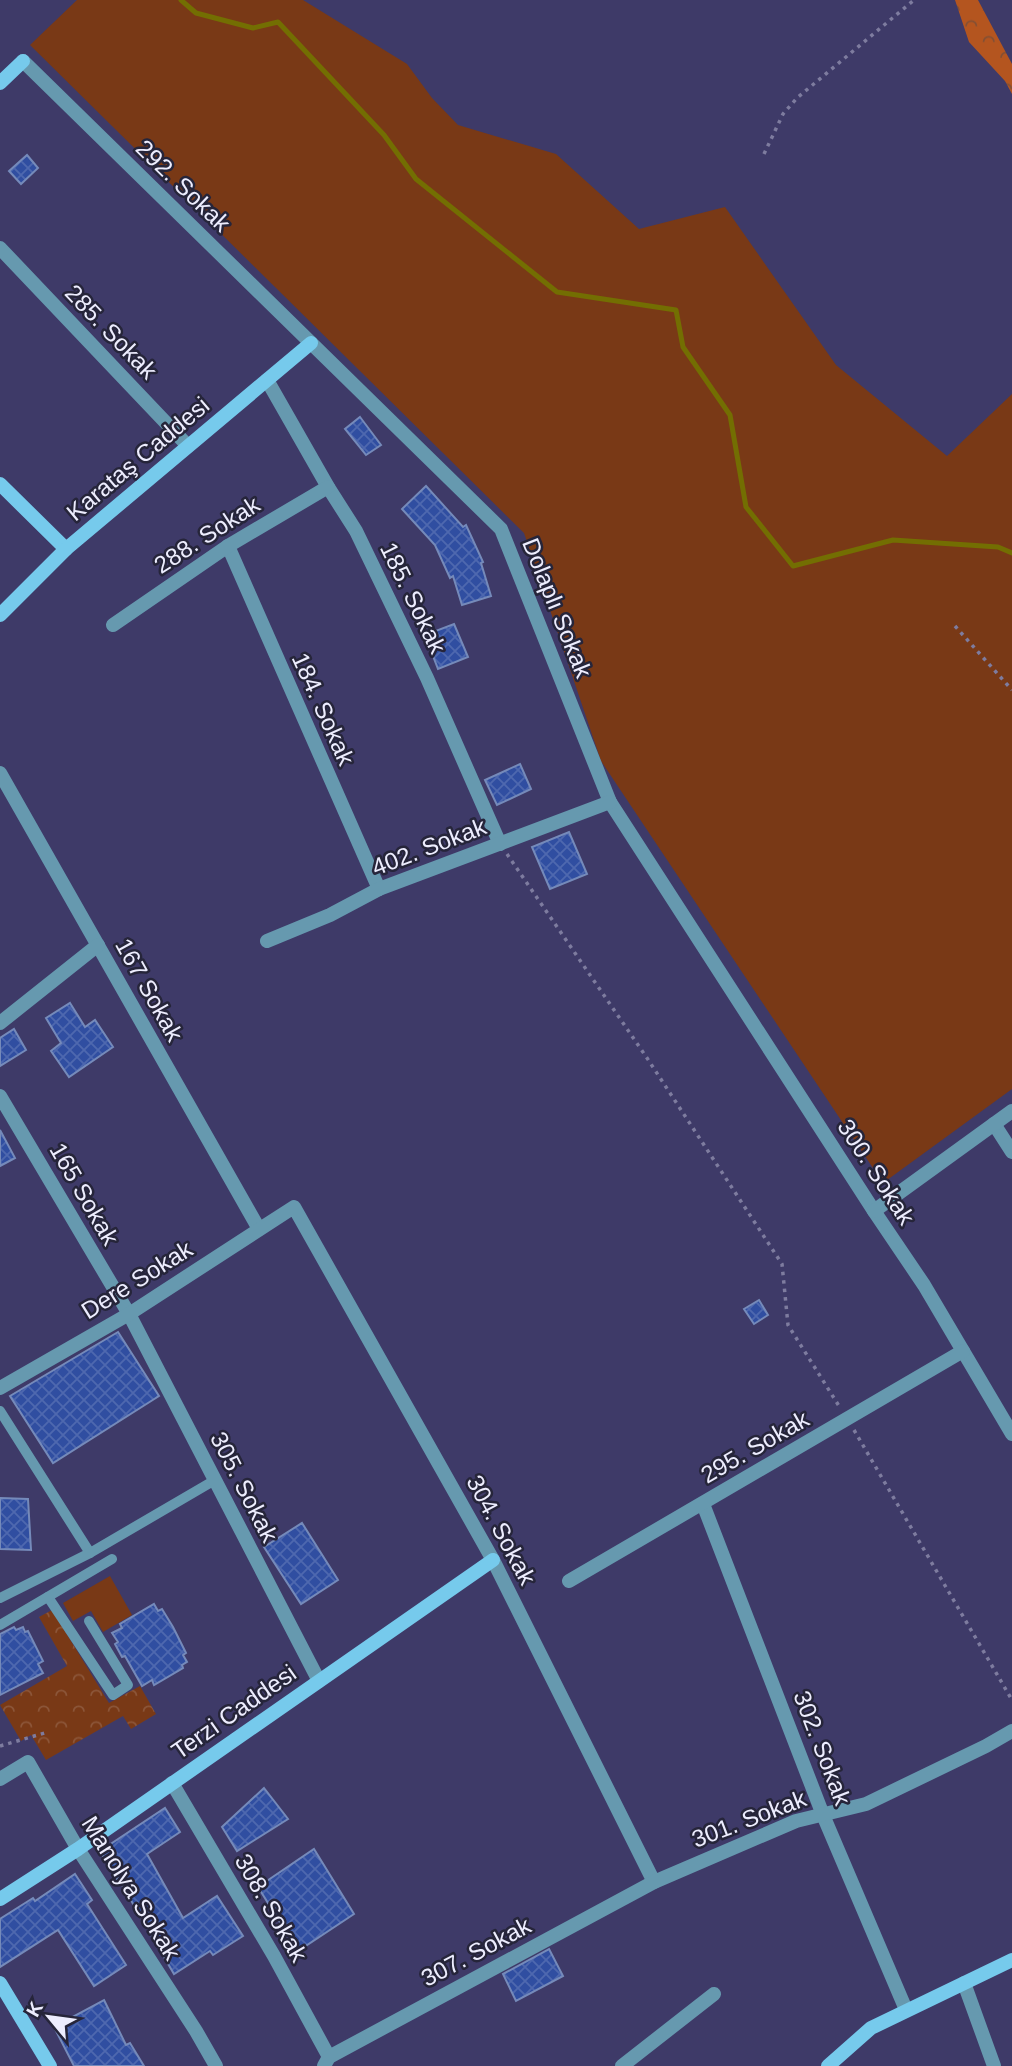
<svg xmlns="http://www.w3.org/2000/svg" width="1012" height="2066" viewBox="0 0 1012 2066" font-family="Helvetica,sans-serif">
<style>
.grass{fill:#793916}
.forest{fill:url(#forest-crowns)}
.park{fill:url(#park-crowns)}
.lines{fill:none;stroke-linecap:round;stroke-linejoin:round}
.stream{stroke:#736e02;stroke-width:5}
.building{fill:url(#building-cross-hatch);stroke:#758aba;stroke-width:2}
.path{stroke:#7e7c9f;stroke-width:3.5;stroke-dasharray:3.5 5;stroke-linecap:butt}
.lane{stroke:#6699af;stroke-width:10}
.street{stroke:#6699af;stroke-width:14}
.secondary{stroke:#76caec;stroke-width:14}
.labels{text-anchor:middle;stroke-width:5;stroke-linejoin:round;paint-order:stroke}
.street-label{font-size:24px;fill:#ededfe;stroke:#26253a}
</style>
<defs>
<pattern id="forest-crowns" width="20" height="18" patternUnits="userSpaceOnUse" patternTransform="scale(1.75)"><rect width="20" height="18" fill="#b4551f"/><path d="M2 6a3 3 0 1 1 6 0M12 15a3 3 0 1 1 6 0" fill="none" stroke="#834f33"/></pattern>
<pattern id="park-crowns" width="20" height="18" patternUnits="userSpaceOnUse" patternTransform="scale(1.75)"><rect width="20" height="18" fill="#793916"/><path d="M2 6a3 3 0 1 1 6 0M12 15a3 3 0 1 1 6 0" fill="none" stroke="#8c5639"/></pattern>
<pattern id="building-cross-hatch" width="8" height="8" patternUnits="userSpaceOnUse" patternTransform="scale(1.75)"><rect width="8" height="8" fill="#304ea1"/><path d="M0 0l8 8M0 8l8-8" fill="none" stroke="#4e68af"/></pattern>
</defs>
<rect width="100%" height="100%" fill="#3e3a68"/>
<g class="grass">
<polygon points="77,0 303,0 407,64 432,98 458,125 556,154 639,229 725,207 836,365 947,456 1012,394 1012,1089 883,1183 601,761 524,533 30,45"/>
<polygon points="110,1576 132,1615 103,1632 91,1611 73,1621 63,1603"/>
</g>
<polygon class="forest" points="955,0 978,0 1012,64 1012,94 1005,81 969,42"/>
<polygon class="park" points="52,1610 109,1703 140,1686 156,1714 131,1729 123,1716 46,1760 31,1735 21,1741 0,1705 67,1666 39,1617"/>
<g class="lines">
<polyline class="stream" points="181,0 196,13 253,28 278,22 384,135 416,179 557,292 676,310 683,347 730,415 746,507 793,566 893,540 998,547 1012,553"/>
</g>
<g class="building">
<polygon points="27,155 38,168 21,184 9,171"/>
<polygon points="360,417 381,445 366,455 345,429"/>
<polygon points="426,486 463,527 466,525 483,562 481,563 491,596 462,605 453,576 450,578 435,545 402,509"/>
<polygon points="454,624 468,657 438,669 425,635"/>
<polygon points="520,764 531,789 497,805 485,780"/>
<polygon points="569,832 587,874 550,889 532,847"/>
<polygon points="70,1003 85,1027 95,1020 113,1047 69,1077 51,1051 61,1043 46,1018"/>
<polygon points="14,1029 26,1050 0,1066 0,1038"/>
<polygon points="0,1130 15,1158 0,1166"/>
<polygon points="759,1300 768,1315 754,1324 744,1309"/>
<polygon points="118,1332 159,1396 53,1463 10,1396"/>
<polygon points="0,1498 28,1499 31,1550 0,1549"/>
<polygon points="302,1523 338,1580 301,1604 264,1547"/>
<polygon points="154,1604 158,1611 162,1609 173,1627 186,1653 183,1655 187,1662 182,1665 183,1668 154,1685 152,1680 142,1686 125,1656 122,1657 115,1644 118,1642 112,1633 122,1628 120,1624"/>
<polygon points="14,1627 16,1630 23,1627 25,1632 28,1631 43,1661 38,1664 43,1673 0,1695 0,1634"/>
<polygon points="264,1788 288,1819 237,1851 222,1827"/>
<polygon points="165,1808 180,1832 147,1854 183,1918 217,1896 243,1936 213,1955 210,1951 174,1974 118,1878 117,1879 100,1851"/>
<polygon points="314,1849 354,1914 298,1951 258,1887"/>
<polygon points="75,1874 92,1900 87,1904 126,1965 94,1986 58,1930 0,1967 0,1919 33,1898 35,1901"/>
<polygon points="549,1949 563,1976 516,2001 503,1974"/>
<polygon points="104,2000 126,2045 130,2043 144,2066 74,2066 54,2027"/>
</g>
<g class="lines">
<g class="path">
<polyline points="764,154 783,114 797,98 914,0"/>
<polyline points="955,626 1012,690"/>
<polyline points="507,854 647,1058 782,1264 788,1325 839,1406"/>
<polyline points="854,1430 1012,1700"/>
<polyline points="0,1746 48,1732"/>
</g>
<g class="lane">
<polyline points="0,1411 90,1553"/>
<polyline points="48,1597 113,1695 128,1685 89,1621"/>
<polyline points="0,1598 90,1553 215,1480"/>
<polyline points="0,1625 112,1559"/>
</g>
<g class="street">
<polyline points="23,61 501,529 610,802 874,1211 924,1285 1012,1434"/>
<polyline points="0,248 188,446"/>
<polyline points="267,380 328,487 356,531 427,678 500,844"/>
<polyline points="228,546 379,889"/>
<polyline points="113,625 228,546 328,487"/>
<polyline points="0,773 259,1229"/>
<polyline points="267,941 330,915 379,889 610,802"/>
<polyline points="0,1023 98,945"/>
<polyline points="0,1096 129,1314 319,1681"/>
<polyline points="994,1124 1012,1152"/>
<polyline points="874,1211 1012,1111"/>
<polyline points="0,1388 129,1314 294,1207 493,1560 654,1882"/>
<polyline points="703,1504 823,1815 904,2005"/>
<polyline points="569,1581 963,1351"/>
<polyline points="0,1779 28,1762 78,1849 196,2031 216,2066"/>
<polyline points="172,1783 274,1956 329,2057"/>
<polyline points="964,1983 994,2066"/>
<polyline points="324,2066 329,2057 654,1882 796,1821 866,1804 986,1746 1012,1731"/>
<polyline points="622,2066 714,1994"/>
</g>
<g class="secondary">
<polyline points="0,83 23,61"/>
<polyline points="0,484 66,549"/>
<polyline points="0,615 66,549 311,343"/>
<polyline points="0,1899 78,1849 493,1560"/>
<polyline points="0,1983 50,2066"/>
<polyline points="828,2066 871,2028 1012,1960"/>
</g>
</g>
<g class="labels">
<g class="street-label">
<text transform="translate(183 186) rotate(44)" y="8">292. Sokak</text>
<text transform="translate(111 332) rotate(46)" y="8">285. Sokak</text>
<text transform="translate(138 459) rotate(-40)" y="8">Karataş Caddesi</text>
<text transform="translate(207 535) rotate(-33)" y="8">288. Sokak</text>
<text transform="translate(413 598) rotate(64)" y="8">185. Sokak</text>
<text transform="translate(557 608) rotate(68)" y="8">Dolaplı Sokak</text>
<text transform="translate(323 709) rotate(66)" y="8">184. Sokak</text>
<text transform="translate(429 847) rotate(-21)" y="8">402. Sokak</text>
<text transform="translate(149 990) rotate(61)" y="8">167 Sokak</text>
<text transform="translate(876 1172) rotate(57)" y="8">300. Sokak</text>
<text transform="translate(84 1194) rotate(60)" y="8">165 Sokak</text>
<text transform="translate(137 1280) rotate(-32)" y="8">Dere Sokak</text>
<text transform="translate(755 1447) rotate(-30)" y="8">295. Sokak</text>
<text transform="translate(244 1487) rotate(63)" y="8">305. Sokak</text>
<text transform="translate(501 1530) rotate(62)" y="8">304. Sokak</text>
<text transform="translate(234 1712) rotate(-35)" y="8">Terzi Caddesi</text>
<text transform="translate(822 1748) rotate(69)" y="8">302. Sokak</text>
<text transform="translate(749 1819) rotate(-21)" y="8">301. Sokak</text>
<text transform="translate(131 1888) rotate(58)" y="8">Manolya Sokak</text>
<text transform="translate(271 1908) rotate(60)" y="8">308. Sokak</text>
<text transform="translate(476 1952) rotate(-28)" y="8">307. Sokak</text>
</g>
</g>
<g transform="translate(49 2017) rotate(299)" stroke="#26253a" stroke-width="5" paint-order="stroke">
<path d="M0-5L12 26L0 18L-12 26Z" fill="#ededfe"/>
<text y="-10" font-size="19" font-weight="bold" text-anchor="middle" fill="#ededfe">K</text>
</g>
</svg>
